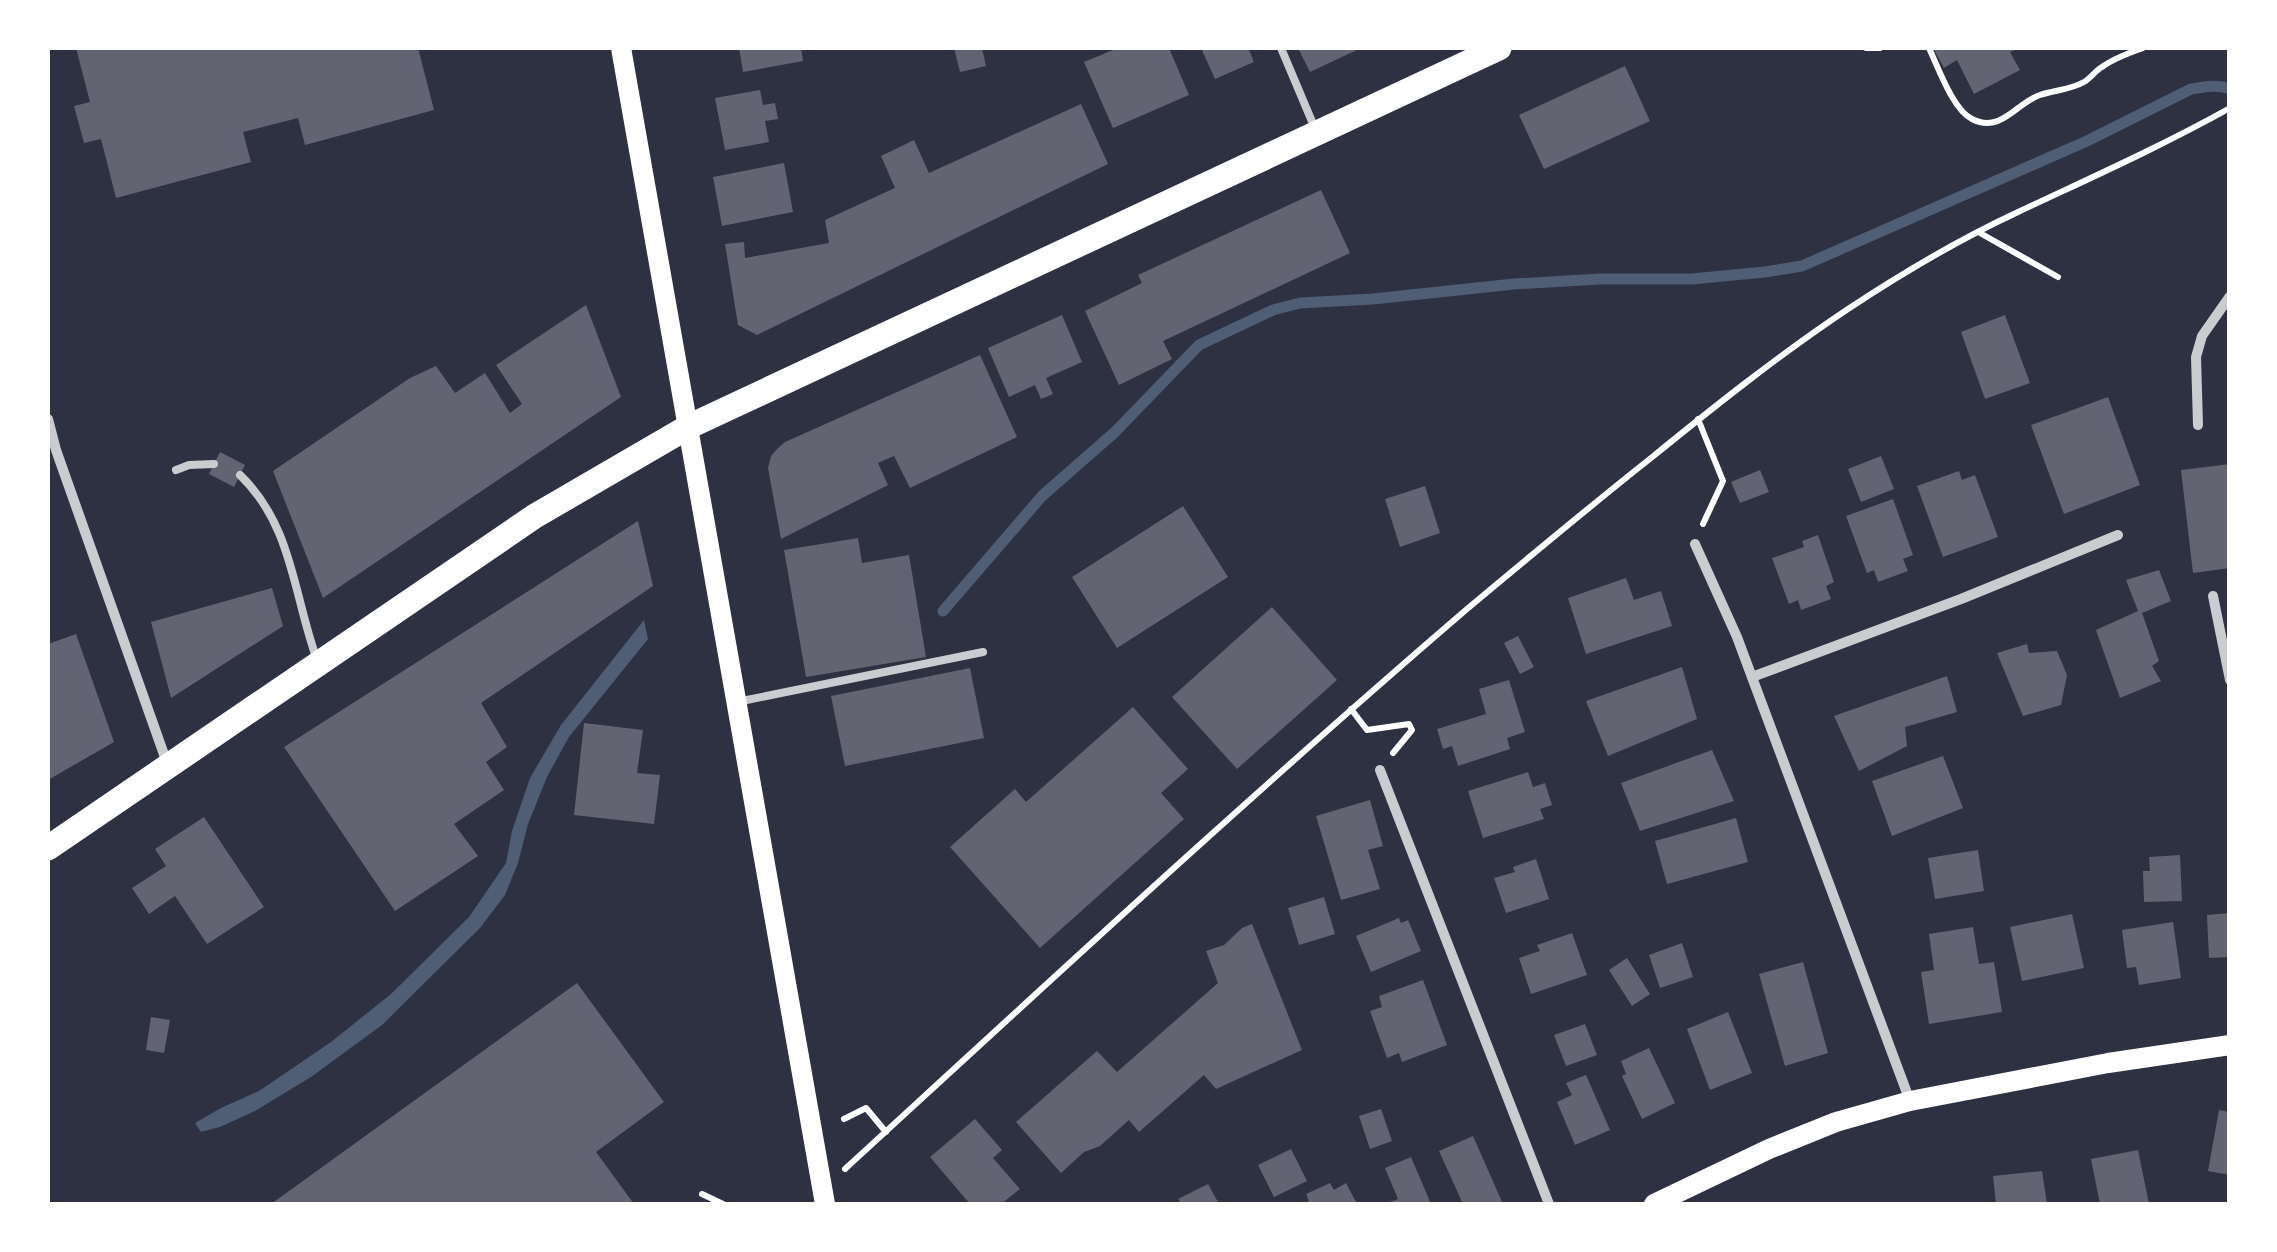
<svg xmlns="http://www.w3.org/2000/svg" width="2277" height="1252" viewBox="0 0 2277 1252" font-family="'PT Sans',sans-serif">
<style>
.water{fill:#4f5d75}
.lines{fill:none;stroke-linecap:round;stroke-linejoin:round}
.stream{stroke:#4f5d75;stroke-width:11}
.building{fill:#626471}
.path{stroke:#fff;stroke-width:6}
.service{stroke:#caccd0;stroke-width:8}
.minor{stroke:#caccd0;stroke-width:10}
.secondary{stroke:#fff;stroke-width:20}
.primary{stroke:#fff;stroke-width:25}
</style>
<rect width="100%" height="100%" fill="#2d3142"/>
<polygon class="water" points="644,620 648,639 569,737 547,777 528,824 518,863 505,895 480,928 382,1025 311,1077 255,1111 220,1127 201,1132 195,1123 221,1108 259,1091 331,1042 391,994 469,917 506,863 512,831 530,778 561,725"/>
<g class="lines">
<path class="stream" d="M943,611L1042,496L1115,432L1199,345L1273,310L1300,303L1373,299L1514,284L1600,279H1692L1765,272L1802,266L2087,141L2191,89C2204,87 2217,84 2230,89"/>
</g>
<g class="building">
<polygon points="76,48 418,48 434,110 305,145 298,118 243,132 251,162 116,198 101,139 84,143 74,106 90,102"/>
<polygon points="739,48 801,48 803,61 743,72"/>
<polygon points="954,48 982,48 986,66 960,72"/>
<polygon points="1118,48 1169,48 1189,95 1113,128 1084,62"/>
<polygon points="1201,48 1248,48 1254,62 1215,79"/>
<polygon points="1303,48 1361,48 1310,72 1299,50"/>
<polygon points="1933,48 2020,48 2010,52 2020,70 1974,94 1957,60 1944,68"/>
<polygon points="1625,66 1650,121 1544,169 1519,115"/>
<polygon points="760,90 763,105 775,103 778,119 765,121 769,142 725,150 715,98"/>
<polygon points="1081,104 1108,164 757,335 738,325 725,244 744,242 745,258 829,243 825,220 895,188 881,156 914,140 929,173"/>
<polygon points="784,163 793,212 722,226 713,177"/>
<polygon points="1321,190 1350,253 1163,341 1172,359 1119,385 1085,311 1142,283 1138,275"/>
<polygon points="586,305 621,397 323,598 273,471 410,378 436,366 455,393 485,373 510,413 522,404 496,365"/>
<polygon points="1062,315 1082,362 1046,378 1053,394 1041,399 1035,385 1009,397 988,348"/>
<polygon points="2005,315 2030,383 1985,399 1961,332"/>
<polygon points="980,355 1017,437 910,488 894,456 878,463 888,485 781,539 768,468 771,456 778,448 785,442"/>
<polygon points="2108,397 2140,485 2064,514 2031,425"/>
<polygon points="220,452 245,465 234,487 209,474"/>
<polygon points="1881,456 1894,489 1861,502 1848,469"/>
<polygon points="2230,464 2230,568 2193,573 2181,470"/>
<polygon points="1760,470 1769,492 1740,503 1731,482"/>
<polygon points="1959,471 1962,480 1975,475 1998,537 1943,557 1917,486"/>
<polygon points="1425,486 1440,533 1400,547 1385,499"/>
<polygon points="1893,499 1913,555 1903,559 1908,571 1878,582 1874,570 1867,573 1846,516"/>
<polygon points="1183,506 1228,577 1117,648 1072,577"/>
<polygon points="638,521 653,586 481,703 507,747 486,762 504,790 454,824 478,856 395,911 284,747"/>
<polygon points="1818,535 1834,582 1826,586 1831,599 1801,610 1798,600 1789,604 1772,558 1804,547 1802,541"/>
<polygon points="858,538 862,563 909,555 926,657 806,677 784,550"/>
<polygon points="2159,570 2171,601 2142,613 2159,661 2152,666 2161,681 2120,698 2096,630 2138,611 2126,580"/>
<polygon points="1626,578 1634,600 1661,591 1672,626 1586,654 1568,598"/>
<polygon points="272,588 283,626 171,698 151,622"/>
<polygon points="1272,607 1337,680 1237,769 1172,697"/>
<polygon points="76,634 114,742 48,780 48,644"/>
<polygon points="1518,636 1534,667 1520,674 1504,643"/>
<polygon points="2027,644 2029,653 2057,651 2067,675 2061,705 2023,716 1997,653"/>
<polygon points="1682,667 1697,719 1608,756 1586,701"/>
<polygon points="970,668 984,738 845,766 831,696"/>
<polygon points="1947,676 1957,712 1905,727 1907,746 1859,771 1834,716"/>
<polygon points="1509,680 1525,732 1507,738 1510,749 1458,766 1452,746 1443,749 1437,729 1486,714 1479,689"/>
<polygon points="1133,707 1188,769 1161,793 1184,819 1040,948 950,847 1015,789 1026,802"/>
<polygon points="584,723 643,730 637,773 660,775 654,824 574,815"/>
<polygon points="1712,750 1734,801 1640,831 1621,783"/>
<polygon points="1943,756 1963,808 1892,836 1872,781"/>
<polygon points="1528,772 1533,787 1545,783 1552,805 1540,809 1544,819 1483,838 1468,791"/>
<polygon points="1370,800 1383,846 1368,850 1380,889 1341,900 1316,816"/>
<polygon points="204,817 264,907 207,944 175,896 149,914 132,888 166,866 155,849"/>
<polygon points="1736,818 1748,862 1667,884 1655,841"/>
<polygon points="1978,850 1984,891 1935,899 1928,858"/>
<polygon points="2180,855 2182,901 2144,902 2143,871 2150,871 2149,857"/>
<polygon points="1536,859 1549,899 1506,913 1494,878 1515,872 1513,867"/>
<polygon points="1324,897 1335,934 1299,945 1288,908"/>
<polygon points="2230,913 2230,957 2209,958 2207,915"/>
<polygon points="2072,914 2084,968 2022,981 2010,927"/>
<polygon points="1399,918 1401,923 1408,920 1421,951 1371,972 1356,936"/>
<polygon points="2173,922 2181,978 2139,985 2136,967 2127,968 2122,930"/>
<polygon points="1252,924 1302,1050 1216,1089 1204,1075 1139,1132 1129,1120 1100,1146 1084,1152 1061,1173 1016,1122 1097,1051 1117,1072 1218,983 1206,951 1224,945 1242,928"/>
<polygon points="1973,927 1979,964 1994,962 2002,1012 1929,1024 1921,972 1934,970 1929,934"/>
<polygon points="1572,933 1587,975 1531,994 1519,958 1540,951 1537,945"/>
<polygon points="1682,943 1693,977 1660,988 1649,955"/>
<polygon points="1627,958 1650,994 1632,1006 1609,970"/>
<polygon points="1803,962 1828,1053 1785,1066 1759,974"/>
<polygon points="1423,980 1447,1045 1402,1062 1399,1053 1387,1058 1370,1011 1382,1007 1379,996"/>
<polygon points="577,983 664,1102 596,1152 634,1204 271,1204"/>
<polygon points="1728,1012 1752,1073 1710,1090 1687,1029"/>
<polygon points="151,1017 170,1020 164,1053 146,1050"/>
<polygon points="1585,1024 1597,1055 1566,1066 1554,1035"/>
<polygon points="1649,1048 1675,1103 1642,1119 1622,1076 1626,1074 1621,1061"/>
<polygon points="1586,1075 1610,1130 1575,1145 1557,1102 1572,1095 1566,1083"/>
<polygon points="1381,1109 1392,1141 1370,1149 1359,1116"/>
<polygon points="2219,1110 2230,1112 2230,1175 2208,1171"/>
<polygon points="975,1119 1002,1150 993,1158 1020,1189 1001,1204 970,1204 930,1157"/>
<polygon points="1473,1136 1503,1204 1463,1204 1439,1151"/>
<polygon points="1291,1149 1307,1181 1274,1197 1258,1165"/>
<polygon points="2138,1150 2149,1204 2100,1204 2091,1159"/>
<polygon points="1411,1157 1431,1204 1385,1204 1398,1199 1385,1168"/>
<polygon points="2042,1171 2047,1204 1996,1204 1993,1176"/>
<polygon points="1330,1183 1334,1190 1346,1183 1357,1204 1302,1204 1309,1201 1306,1194"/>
<polygon points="1208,1184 1219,1204 1181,1204 1178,1199"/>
</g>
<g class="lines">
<g class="path">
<polyline points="1866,48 1880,48"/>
<path d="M1929,48C1938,67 1953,110 1972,119C2001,134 2016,103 2040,95C2055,90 2070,90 2084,82C2091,78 2095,71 2102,67C2114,58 2129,53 2143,48"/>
<polyline points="1980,233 2058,277"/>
<polyline points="1698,419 1723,481 1703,524"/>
<polyline points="1351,709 1367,730 1409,724 1412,730 1393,753"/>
<polyline points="844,1119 866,1108 886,1132"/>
<path d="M845,1169C1051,980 1255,791 1467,609C1528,558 1589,507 1651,458C1715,406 1779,355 1848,309C1901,274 1958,240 2016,213C2088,179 2160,147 2230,108"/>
<polyline points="702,1194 723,1204"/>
</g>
<g class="service">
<polyline points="1281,48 1316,131"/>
<polyline points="176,470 189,465 214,464"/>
<path d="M240,475C292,525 293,592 316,657"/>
<polyline points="737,702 983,652"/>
</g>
<g class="minor">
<polyline points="48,419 56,450 167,763"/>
<polyline points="2198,425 2196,357 2202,336 2230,296"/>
<polyline points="1695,544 1737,637 1910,1101"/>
<polyline points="2213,596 2230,680"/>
<polyline points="1752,677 1961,599 2118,535"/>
<polyline points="1380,770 1549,1204"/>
</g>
<g class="secondary">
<polyline points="621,48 825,1204"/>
<polyline points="1654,1204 1769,1149 1836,1122 1910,1101 2108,1063 2230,1045"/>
</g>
<polyline class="primary" points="48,848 535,516 688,427 1499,48"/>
</g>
<rect width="2277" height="1252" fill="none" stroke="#ffffff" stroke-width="100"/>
</svg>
